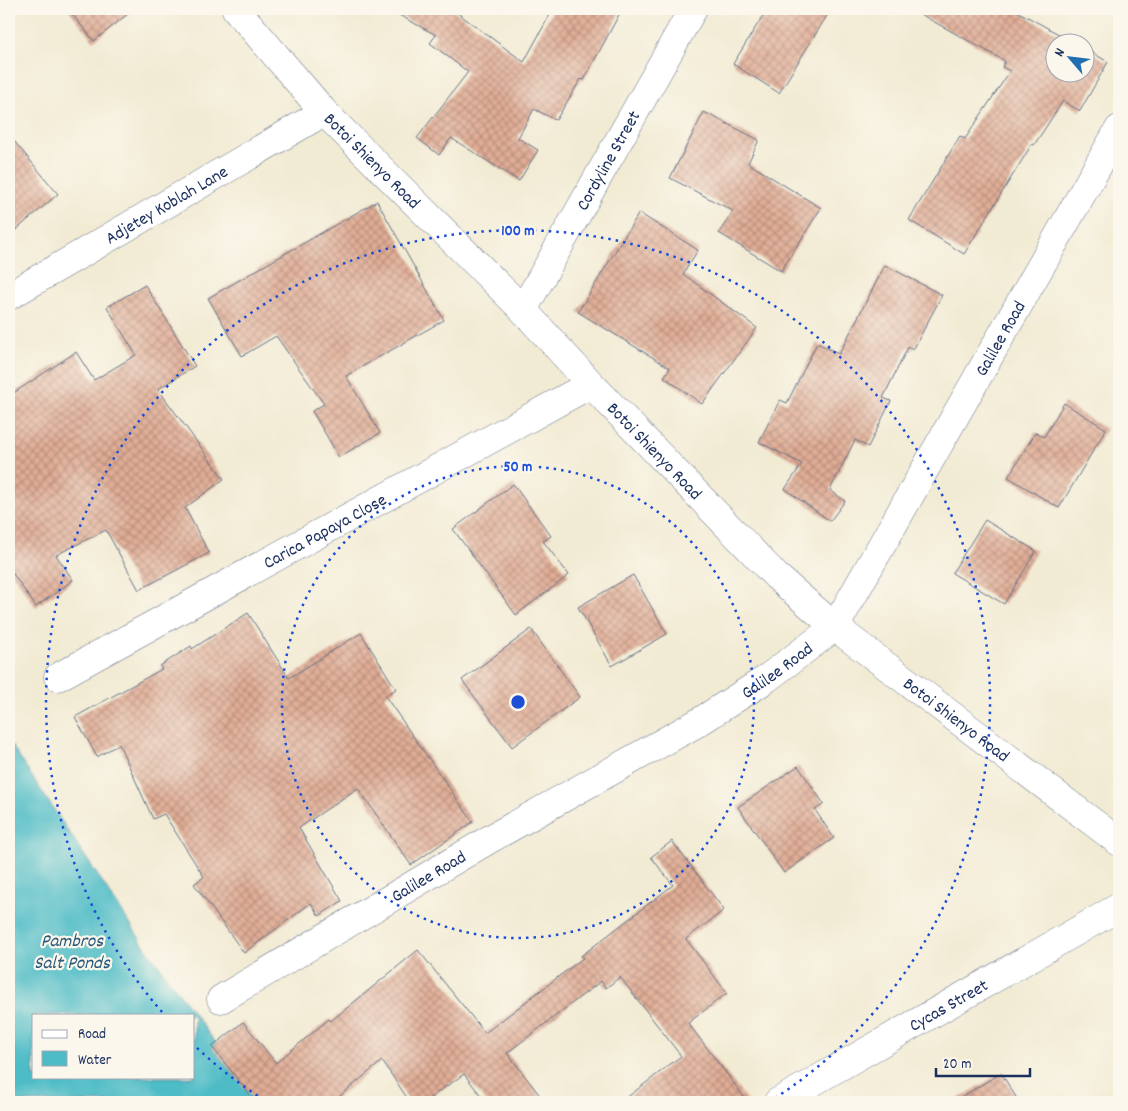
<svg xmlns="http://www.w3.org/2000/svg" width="1128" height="1111" viewBox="0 0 1128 1111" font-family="Dekko,sans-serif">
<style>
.water{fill:#4ebcc6;stroke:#347692;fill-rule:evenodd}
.building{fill:url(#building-cross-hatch)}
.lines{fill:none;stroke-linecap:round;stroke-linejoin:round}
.street-casing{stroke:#667187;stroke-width:29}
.street{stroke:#fff;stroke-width:28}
.ring{fill:none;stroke:#1d4ed8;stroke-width:2.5;stroke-dasharray:2.5 5}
.labels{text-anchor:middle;stroke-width:4.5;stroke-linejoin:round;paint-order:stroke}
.street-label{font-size:18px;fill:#1b2f5e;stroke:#fbf7ec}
.water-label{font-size:19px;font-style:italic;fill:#2a597d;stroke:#fbf7ec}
.centre{fill:#1d4ed8;stroke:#fbf7ec;stroke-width:2.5}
.ring-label{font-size:15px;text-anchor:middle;font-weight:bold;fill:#1d4ed8;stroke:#fbf7ec;stroke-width:4.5;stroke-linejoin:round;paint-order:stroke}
</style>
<defs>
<pattern id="building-cross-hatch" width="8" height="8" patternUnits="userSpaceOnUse" patternTransform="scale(1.25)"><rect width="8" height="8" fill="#e1ad95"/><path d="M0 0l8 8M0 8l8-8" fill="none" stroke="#b68d7d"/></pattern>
</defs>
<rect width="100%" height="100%" fill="#fbf7ec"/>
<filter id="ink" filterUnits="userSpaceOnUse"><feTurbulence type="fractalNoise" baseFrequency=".02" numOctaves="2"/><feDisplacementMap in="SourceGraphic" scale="10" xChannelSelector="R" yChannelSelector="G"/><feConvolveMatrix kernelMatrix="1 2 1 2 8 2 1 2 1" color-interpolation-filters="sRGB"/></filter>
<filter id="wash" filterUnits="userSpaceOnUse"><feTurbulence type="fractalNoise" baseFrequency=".0096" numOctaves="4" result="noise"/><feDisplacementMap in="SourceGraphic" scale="20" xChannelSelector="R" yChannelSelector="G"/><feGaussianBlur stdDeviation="1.12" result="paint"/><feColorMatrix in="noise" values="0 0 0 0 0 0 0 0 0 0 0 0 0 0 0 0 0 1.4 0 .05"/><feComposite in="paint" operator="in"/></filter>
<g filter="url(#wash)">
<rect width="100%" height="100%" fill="#f2ebd4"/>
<path class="water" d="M9,742L146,948L259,1102H9ZM34,1015H194V1077H34Z"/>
<g id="blocks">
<g class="building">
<polygon points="68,9 134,9 94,41"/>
<polygon points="388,9 452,9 524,62 553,9 622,9 584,80 581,79 556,120 534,109 518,138 538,150 519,181 451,138 439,155 417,138 468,72 430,43 436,35"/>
<polygon points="767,9 831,9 779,93 733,64"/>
<polygon points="911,9 1013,9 1073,42 1056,42 1056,72 1086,72 1086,49 1108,62 1080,111 1063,101 1034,145 1032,144 964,254 909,220 960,136 965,139 1010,71 1002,67 1005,61"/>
<polygon points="704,112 759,140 748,163 821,208 781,271 719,233 733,211 670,178"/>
<polygon points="9,135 58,194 9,236"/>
<polygon points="377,201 444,320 346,376 380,433 339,457 312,411 324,404 276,336 242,356 208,298"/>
<polygon points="639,213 698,250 683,274 757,328 702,404 664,377 670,368 578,312"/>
<polygon points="885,265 942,295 913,350 908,347 883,398 891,401 868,447 855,440 830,490 845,501 830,521 785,489 802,464 759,442 780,400 787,403 817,343 839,354"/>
<polygon points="145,285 195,366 158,389 224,479 185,508 209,553 139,590 106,530 56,555 73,580 36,607 9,568 9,396 76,352 94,380 136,355 107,307"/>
<polygon points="1064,403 1106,429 1059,508 1008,477 1036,432 1044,437"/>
<polygon points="513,484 551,536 543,541 569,575 516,615 453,529"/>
<polygon points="985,520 1036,551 1004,604 952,573"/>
<polygon points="633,575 667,634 612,666 578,607"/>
<polygon points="248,613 289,678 361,633 396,689 385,696 473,822 411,865 358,788 299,828 342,901 319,916 311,903 244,953 194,884 204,877 164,814 153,819 119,744 97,757 75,717 162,669 160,666 191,646 192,649"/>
<polygon points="531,629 580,697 512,747 462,680"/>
<polygon points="798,766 824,804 815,810 834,838 784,873 738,807"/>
<polygon points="672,841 724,910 686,939 727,993 688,1023 748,1102 621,1102 681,1056 620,977 606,988 601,981 507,1053 545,1102 486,1102 464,1074 424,1102 410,1102 382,1061 333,1102 256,1102 212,1047 243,1022 276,1063 329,1019 331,1021 418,950 485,1033 583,958 581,956 673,885 651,857"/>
<polygon points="1001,1073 1019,1102 953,1102"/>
</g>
</g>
</g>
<g filter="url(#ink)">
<use href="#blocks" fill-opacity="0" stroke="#667187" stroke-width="1"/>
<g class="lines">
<defs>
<g id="street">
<path id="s1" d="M236,9L324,112L523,310L591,384L776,576L835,627L1119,842"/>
<path id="s2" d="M9,296L324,112"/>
<path id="s3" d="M523,310L693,9"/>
<path id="s4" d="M58,677L591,384"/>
<path id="s5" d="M221,999L490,839L699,722L766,679L835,627L1119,129"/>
<path id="s6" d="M778,1102L1119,907"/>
</g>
</defs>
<use href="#street" class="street-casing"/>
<use href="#street" class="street"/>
</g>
</g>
<g class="ring">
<circle cx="518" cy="702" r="236"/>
<path d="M264 1100A472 472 0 0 1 196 1047M162 1012A472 472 0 1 1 772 1100"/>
</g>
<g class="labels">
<g class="street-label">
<text dy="6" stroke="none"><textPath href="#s3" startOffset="172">Cordyline Street</textPath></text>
<text dy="6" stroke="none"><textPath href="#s1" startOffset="204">Botoi Shienyo Road</textPath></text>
<text dy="6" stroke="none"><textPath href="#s2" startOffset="182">Adjetey Koblah Lane</textPath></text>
<text dy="6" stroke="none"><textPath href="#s5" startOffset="1051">Galilee Road</textPath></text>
<text dy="6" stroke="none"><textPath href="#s1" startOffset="609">Botoi Shienyo Road</textPath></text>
<text dy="6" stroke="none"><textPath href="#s4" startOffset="304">Carica Papaya Close</textPath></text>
<text dy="6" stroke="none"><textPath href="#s5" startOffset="646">Galilee Road</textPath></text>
<text dy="6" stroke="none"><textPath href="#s1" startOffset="1014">Botoi Shienyo Road</textPath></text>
<text dy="6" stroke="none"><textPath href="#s5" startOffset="241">Galilee Road</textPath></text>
<text dy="6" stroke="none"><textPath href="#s6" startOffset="196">Cycas Street</textPath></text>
</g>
<g class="water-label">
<text x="72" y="946">Pambros<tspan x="72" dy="22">Salt Ponds</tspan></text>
</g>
</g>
<circle cx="518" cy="702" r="8" class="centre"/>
<g class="ring-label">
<text x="518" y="235">100 m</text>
<text x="518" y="471">50 m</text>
</g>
<rect width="1128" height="1111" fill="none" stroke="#fbf7ec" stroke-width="30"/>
<rect x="32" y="1014" width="162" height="65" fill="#fbf7ec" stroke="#a1a7b3"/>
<rect x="42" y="1030" width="25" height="8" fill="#ffffff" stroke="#a1a7b3"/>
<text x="78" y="1038" font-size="15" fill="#1b2f5e">Road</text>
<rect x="42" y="1051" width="25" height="15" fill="#4ebcc6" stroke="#a1a7b3"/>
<text x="78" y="1064" font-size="15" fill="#1b2f5e">Water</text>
<g transform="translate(1070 58) rotate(298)"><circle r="24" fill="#fbf7ec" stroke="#a1a7b3"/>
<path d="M0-4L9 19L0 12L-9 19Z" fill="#1f6fb2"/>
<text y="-8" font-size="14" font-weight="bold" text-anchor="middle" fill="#1b2f5e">N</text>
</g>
<path d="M936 1068v8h94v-8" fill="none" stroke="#1b2f5e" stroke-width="2.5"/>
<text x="943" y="1068" font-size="15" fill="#1b2f5e" stroke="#fbf7ec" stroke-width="4" paint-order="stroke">20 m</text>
</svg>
